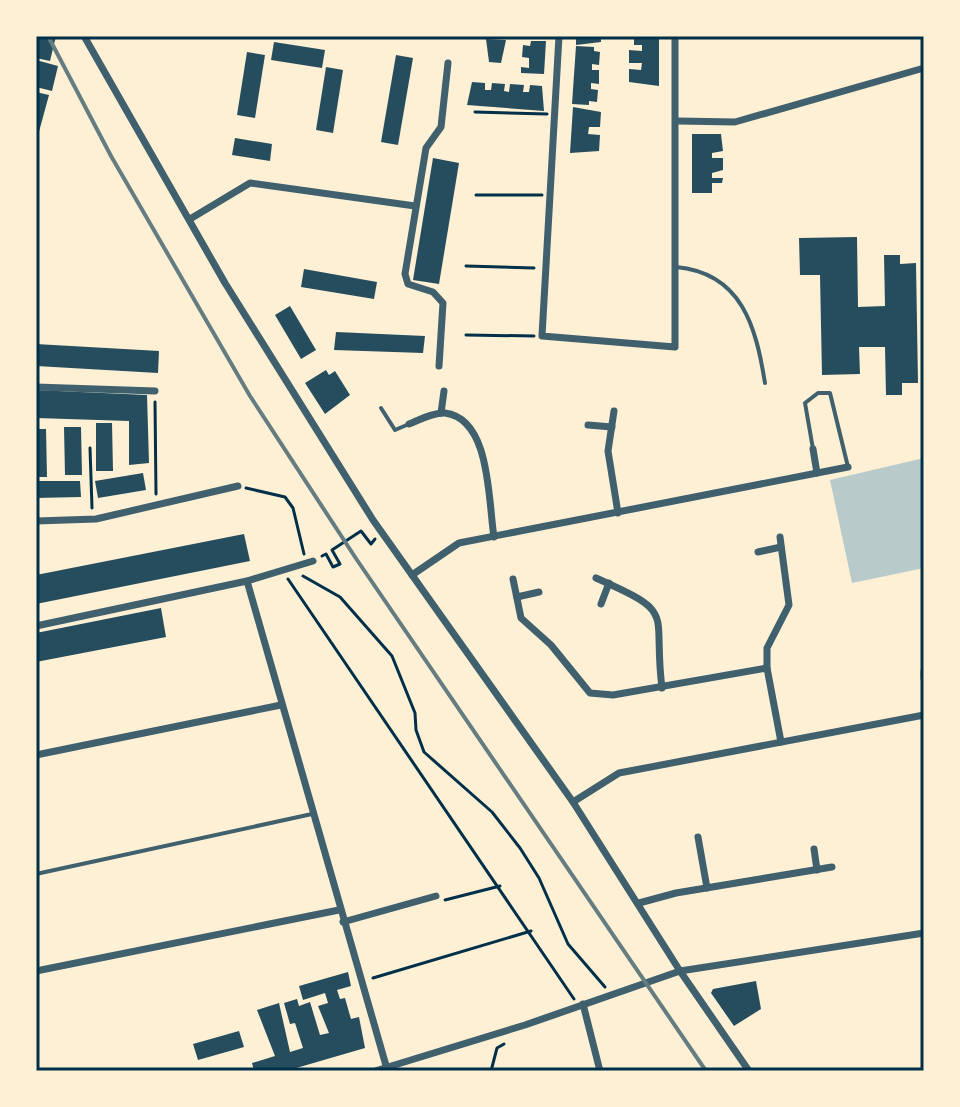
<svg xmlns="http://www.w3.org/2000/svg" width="960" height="1107" viewBox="0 0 960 1107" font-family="'Public Sans',sans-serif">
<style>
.green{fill:#b9caca}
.building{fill:#264d5e}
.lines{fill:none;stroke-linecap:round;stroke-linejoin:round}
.path{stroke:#003049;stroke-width:3}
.service{stroke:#3f606c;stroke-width:4}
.minor{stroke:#3f606c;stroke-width:7}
.rail{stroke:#657d81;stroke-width:4}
.neatline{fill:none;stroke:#003049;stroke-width:3}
</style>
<rect width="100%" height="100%" fill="#fdf0d5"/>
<polygon class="green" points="924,458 924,568 852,583 830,480"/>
<g class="building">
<polygon points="36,36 56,36 50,61 36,58"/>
<polygon points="576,36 601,36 601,42 576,45"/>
<polygon points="634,36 659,36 659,86 629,82 629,69 641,70 642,63 629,63 629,50 642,51 642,45 634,45"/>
<polygon points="486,39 506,40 501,63 489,62"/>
<polygon points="531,41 546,41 544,74 521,73 521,67 529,68 529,58 522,57 523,45 530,46"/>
<polygon points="274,42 325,50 322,68 271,60"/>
<polygon points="576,46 594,47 594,51 600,52 599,65 592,64 592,70 599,70 599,84 591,83 591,89 598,90 597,102 589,101 589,105 572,104"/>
<polygon points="247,52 265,55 255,118 237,115"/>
<polygon points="396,55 413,58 398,145 381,142"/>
<polygon points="36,60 58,66 52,91 36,87"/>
<polygon points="326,67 343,70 333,133 316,130"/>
<polygon points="472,82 485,83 485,90 491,90 492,83 505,84 504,91 509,92 510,84 524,85 523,92 529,92 530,85 542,86 544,111 467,105"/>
<polygon points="36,92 49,95 37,139 36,138"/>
<polygon points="573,107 601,112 600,127 589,127 588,134 600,135 599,151 570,153"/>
<polygon points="692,134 721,134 723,151 712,153 712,158 723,158 723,170 712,173 712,178 723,178 722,183 712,183 712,193 692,193"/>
<polygon points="235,138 272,144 270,161 232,155"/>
<polygon points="433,158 459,163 439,284 413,280"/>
<polygon points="857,237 858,307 885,306 884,255 900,255 900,264 916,263 918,383 902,383 902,395 886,395 885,347 859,347 860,374 822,375 820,275 800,275 799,238"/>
<polygon points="304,269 377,282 374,299 301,287"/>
<polygon points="290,306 316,350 301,359 275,315"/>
<polygon points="336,332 425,336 423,353 334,350"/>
<polygon points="36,344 159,351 158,373 36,366"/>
<polygon points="326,370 329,375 335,371 350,395 325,414 305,383"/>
<polygon points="36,390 147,395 149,463 129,465 129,421 36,418"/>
<polygon points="96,423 112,423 113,471 96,471"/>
<polygon points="64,427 81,427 82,475 65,475"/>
<polygon points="36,429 46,429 47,477 36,477"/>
<polygon points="143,473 146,490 98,498 95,481"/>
<polygon points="36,481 80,481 81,497 36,498"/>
<polygon points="244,534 250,561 36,604 36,575"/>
<polygon points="161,608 166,637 36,662 36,633"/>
<polygon points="348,972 351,986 337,990 340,999 345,998 351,1019 359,1017 365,1048 286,1071 254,1071 252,1063 275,1056 257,1010 279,1003 290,1052 303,1048 295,1023 290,1024 284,1003 297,999 299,1006 310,1002 320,1035 329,1033 318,1006 328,1003 325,993 303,1000 299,986"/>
<polygon points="756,981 761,1009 734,1026 711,993 713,989"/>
<polygon points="239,1031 244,1047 198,1060 193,1044"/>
</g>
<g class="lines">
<g class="path">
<polyline points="475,112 547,114"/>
<polyline points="476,195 542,195"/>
<polyline points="466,266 534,268"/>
<polyline points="466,335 534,336"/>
<polyline points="155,402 156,494"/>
<polyline points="90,448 92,508"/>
<polyline points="246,488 285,497 293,508 304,554"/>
<polyline points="322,556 326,554 333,567 340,564 332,550 361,531 371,544 375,539"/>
<polyline points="303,576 340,597 392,656 415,713 416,730 424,752 492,812 520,848 539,878 568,944 605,987"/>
<polyline points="288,579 574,999"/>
<polyline points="445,900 500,886"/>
<polyline points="373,978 531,931"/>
<polyline points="491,1071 497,1048 504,1044"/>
</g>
<g class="service">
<path d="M676,267C742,273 756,327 765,383"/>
<polyline points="381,408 395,430 409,424"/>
<polyline points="813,449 805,403 818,393 830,393 848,467"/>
<polyline points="36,874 312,814"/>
</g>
<g class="minor">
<polyline points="84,36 225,283 373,520 573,802 680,971 749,1071"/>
<polyline points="559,36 542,336 675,347 675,36"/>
<polyline points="678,121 735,122 924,68"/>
<polyline points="190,219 250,183 415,206"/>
<polyline points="439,366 443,303 433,292 408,284 405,274 426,148 441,127 448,63"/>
<polyline points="36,387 155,391"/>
<polyline points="614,411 608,451 618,513"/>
<polyline points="441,413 444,391"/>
<path d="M409,424C419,420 434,412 445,413C491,419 488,500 494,537"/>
<polyline points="588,425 612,427"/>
<polyline points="813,449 817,473"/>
<polyline points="36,521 96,519 238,486"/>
<polyline points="780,537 789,605 767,648 767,668 781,742"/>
<polyline points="758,552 781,547"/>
<polyline points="412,575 459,543 848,467"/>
<path d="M596,578C679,615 652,609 662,688"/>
<polyline points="513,579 521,618 551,645 590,693 613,695 767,668"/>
<polyline points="247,581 387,1069"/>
<polyline points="517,597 539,592"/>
<polyline points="601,604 609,583"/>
<polyline points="36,626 247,581 313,561"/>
<polyline points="924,671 924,678"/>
<polyline points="36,755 281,705"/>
<polyline points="573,802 619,773 924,715"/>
<polyline points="698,837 707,888"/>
<polyline points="814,849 817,870"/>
<polyline points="639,903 676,893 832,867"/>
<polyline points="343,922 436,896"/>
<polyline points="36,971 339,910"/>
<polyline points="583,1004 600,1071"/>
<polyline points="375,1071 525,1025 680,971 924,933"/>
</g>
<polyline class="rail" points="48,36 111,156 250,396 355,557 706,1071"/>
</g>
<rect width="960" height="1107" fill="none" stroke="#fdf0d5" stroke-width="76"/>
<rect x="38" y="38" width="884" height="1031" class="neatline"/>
</svg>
